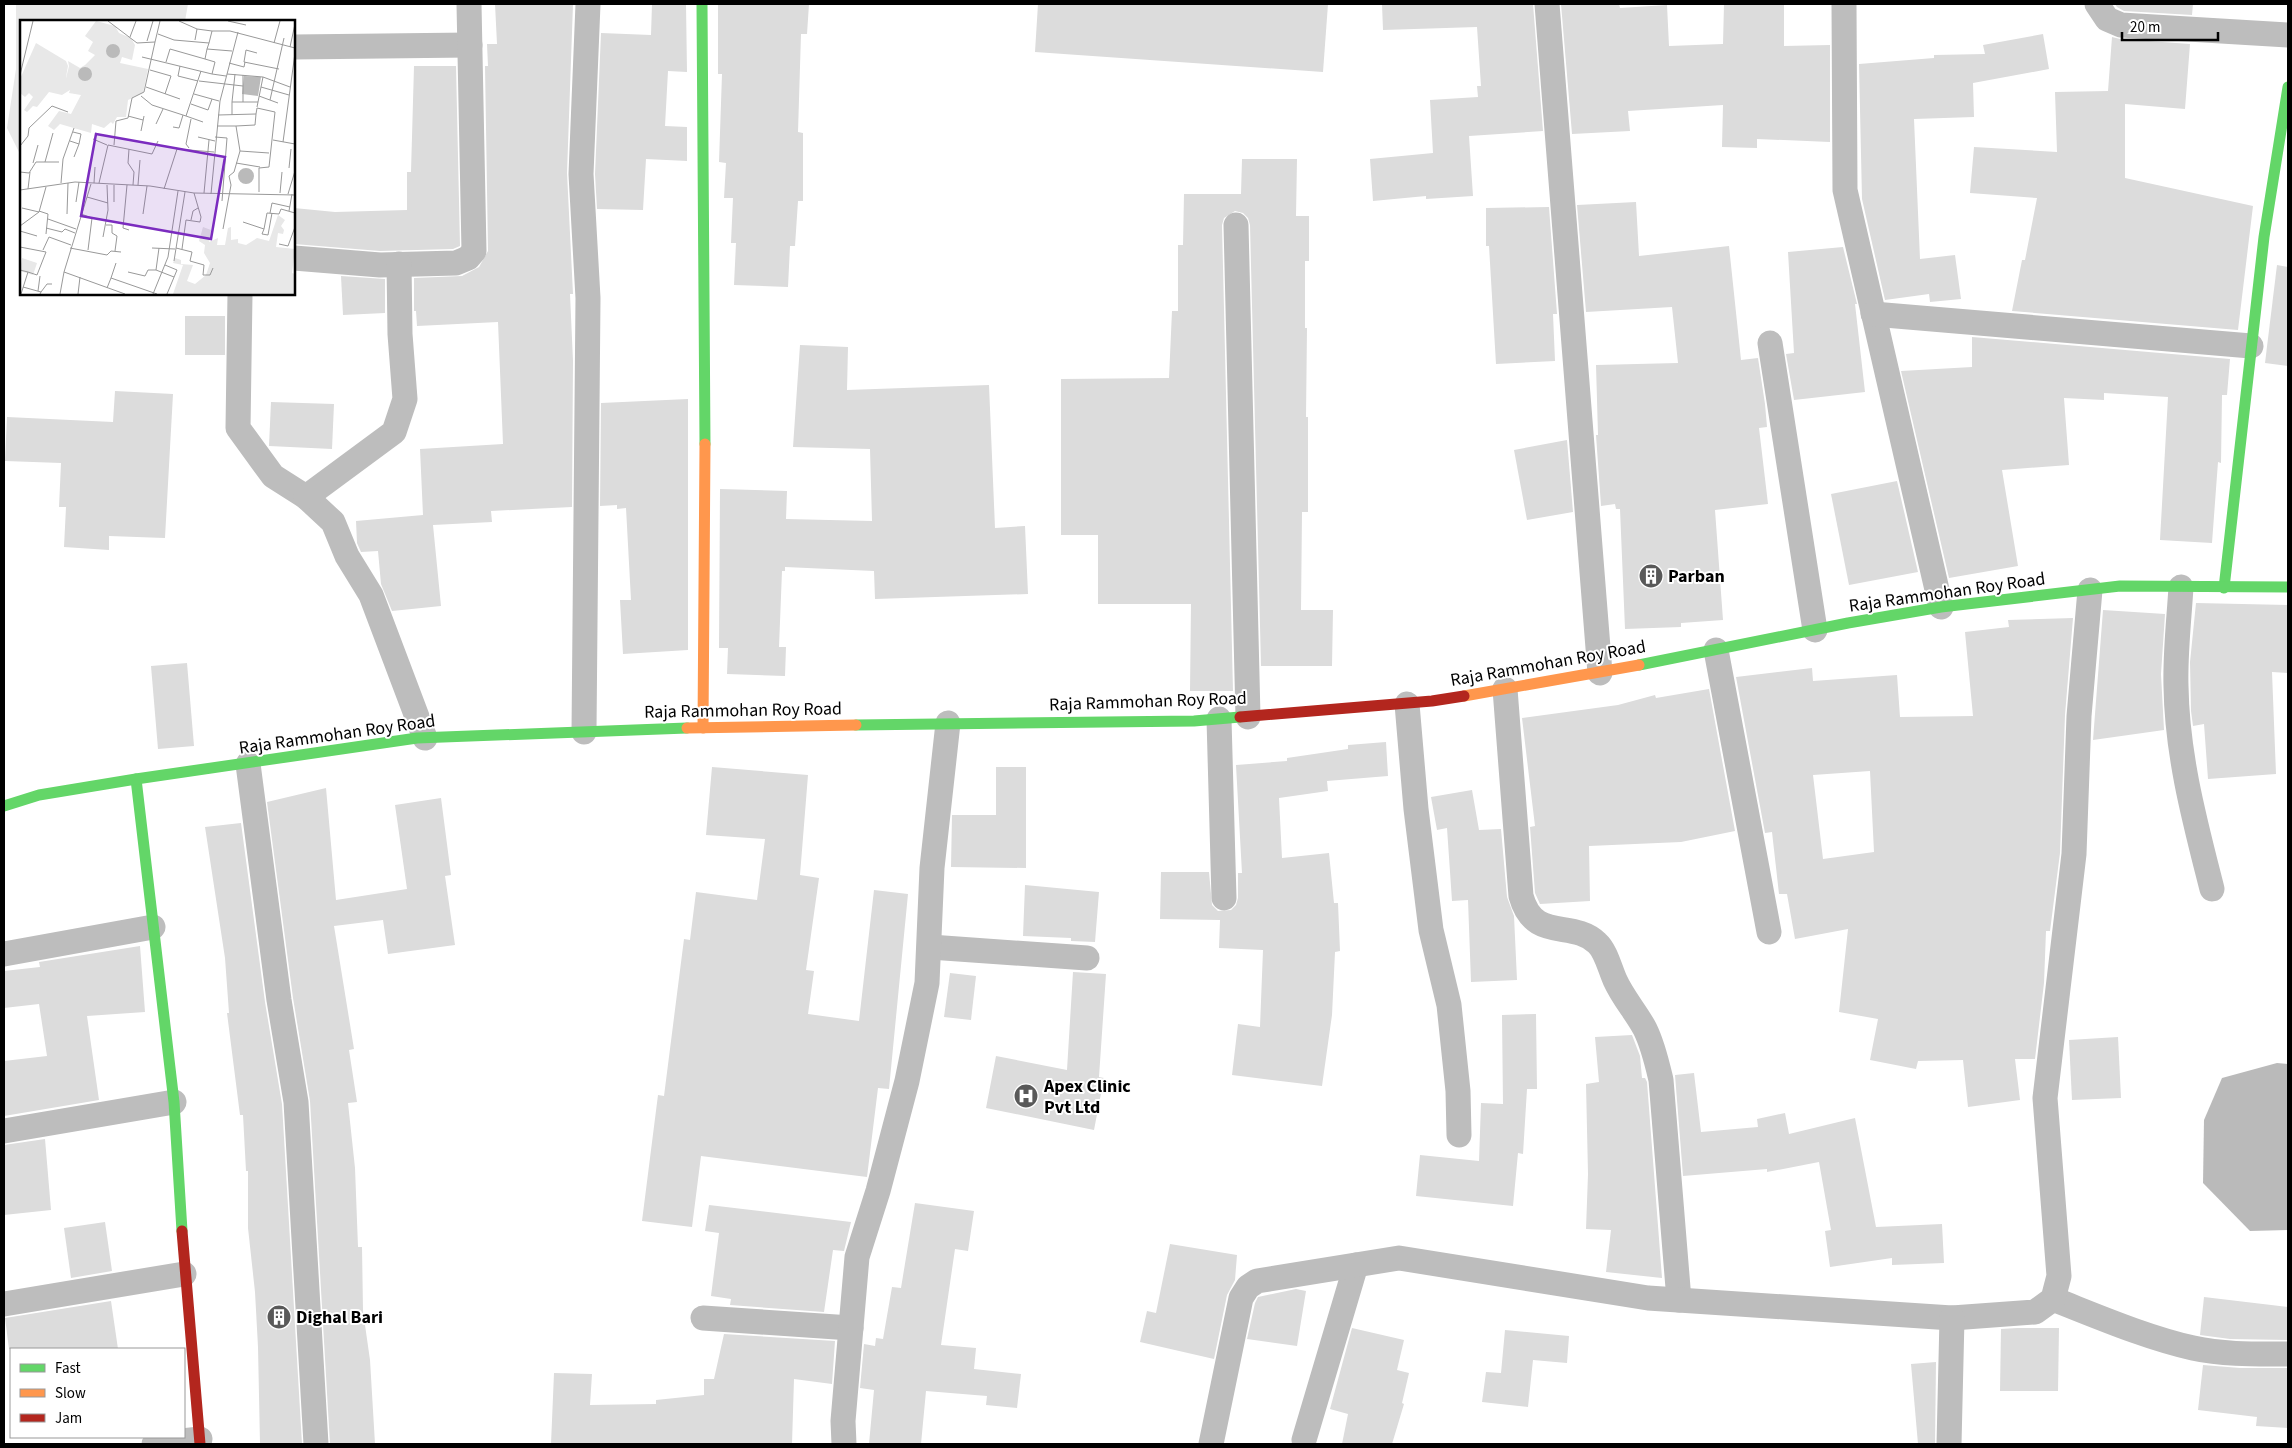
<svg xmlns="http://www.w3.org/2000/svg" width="2292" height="1448" viewBox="0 0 2292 1448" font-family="'Source Sans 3',sans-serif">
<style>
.green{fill:#e8e8e8}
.water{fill:#bababa}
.building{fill:#dcdcdc;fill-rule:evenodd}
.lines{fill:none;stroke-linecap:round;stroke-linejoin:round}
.street{stroke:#bdbdbd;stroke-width:25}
.fast{stroke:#63d668;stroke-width:11}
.slow{stroke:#ff974d;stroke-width:11}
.jam{stroke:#b3261e;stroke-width:11}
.labels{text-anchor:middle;stroke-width:4;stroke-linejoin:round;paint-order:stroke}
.poi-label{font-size:18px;font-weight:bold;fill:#000;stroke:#fff;text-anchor:start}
.street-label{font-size:18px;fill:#000;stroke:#fff}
.inset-road{fill:none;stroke:#999;stroke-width:1}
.view{fill:#7b2cbf;fill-opacity:0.15;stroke:#7b2cbf;stroke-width:2.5}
.inset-edge{fill:none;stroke:#000;stroke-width:2.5}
</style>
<rect width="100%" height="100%" fill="#fff"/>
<polygon class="green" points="16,4 188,4 185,21 21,21 21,156 7,128 16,69"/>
<polygon class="water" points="2277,1063 2288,1064 2288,1230 2250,1231 2203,1183 2204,1120 2222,1078"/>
<g class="building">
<polygon points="495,4 573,4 567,173 573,294 570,294 573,361 572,507 491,511 492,522 433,525 441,606 392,611 381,584 378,551 361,552 357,543 356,521 423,515 420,449 503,444 498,322 417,326 416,311 414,311 414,278 462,276 479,267 488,251 485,66 488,66 487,44 497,44"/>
<polygon points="652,4 686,4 687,72 668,71 665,126 687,127 687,161 646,159 643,210 597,209 595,174 601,33 651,35"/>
<polygon points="718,4 809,4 807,34 801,34 798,132 803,133 803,201 798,201 795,246 790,246 788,287 734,285 736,243 731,243 733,198 724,198 726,163 719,162 722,74 718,74"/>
<polygon points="1038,4 1328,4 1323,72 1035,52"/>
<polygon points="1382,4 1533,4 1543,131 1469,136 1473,196 1426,199 1426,196 1373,201 1370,159 1433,153 1430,100 1478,97 1477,86 1481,86 1477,27 1383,30"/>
<polygon points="1561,4 1619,4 1620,8 1667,5 1669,46 1723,44 1724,4 1784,4 1784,46 1830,45 1830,142 1757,139 1757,148 1722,147 1723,105 1628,111 1630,131 1572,134"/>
<polygon points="2115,4 2193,4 2192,15 2124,11 2117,7"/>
<polygon points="2043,34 2049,69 1973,83 1974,117 1914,119 1920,259 1955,255 1961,299 1930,302 1929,294 1885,300 1862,199 1859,64 1934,58 1934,55 1985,54 1983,45"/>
<polygon points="2112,37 2120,39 2190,44 2185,109 2125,104 2125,178 2253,206 2238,330 2012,311 2022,260 2025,260 2037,198 1970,193 1974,147 2057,152 2055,92 2108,91"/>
<polygon points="414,66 456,66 460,246 453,249 380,251 294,244 294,208 335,212 407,210 407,172 411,172"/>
<polygon points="1242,159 1297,159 1296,216 1309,216 1309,261 1305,261 1305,328 1307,328 1306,417 1308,417 1308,512 1302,512 1301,610 1333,610 1332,666 1261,666 1250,225 1248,218 1243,213 1235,211 1224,218 1222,225 1233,691 1190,691 1191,604 1098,604 1098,535 1061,535 1061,379 1169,378 1172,311 1178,311 1178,245 1183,245 1184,194 1241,194"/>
<polygon points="1636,202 1639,256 1729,246 1741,360 1758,358 1765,404 1767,427 1759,428 1768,504 1715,510 1723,620 1681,623 1681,627 1625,629 1620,509 1616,509 1615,504 1601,506 1596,435 1598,435 1596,365 1678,363 1672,307 1586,312 1577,205"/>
<polygon points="1549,207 1557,314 1553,314 1555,361 1496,364 1489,246 1486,246 1486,208"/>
<polygon points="1843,247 1857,304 1855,304 1865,392 1794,400 1786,354 1794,353 1788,252"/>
<polygon points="2277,265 2288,267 2288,366 2265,363"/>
<polygon points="341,276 385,279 385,313 343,315"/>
<rect x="185" y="316" width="40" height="39"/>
<polygon points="1972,337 2230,359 2227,395 2222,395 2221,463 2218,462 2212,543 2160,540 2168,397 2104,393 2104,400 2064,398 2069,465 2002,470 2018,566 1949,578 1901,371 1972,367"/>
<polygon points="800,345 848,347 847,390 989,385 995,528 1025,526 1028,594 875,599 874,571 785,567 785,571 782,571 779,647 786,647 785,676 727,674 728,648 719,648 720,489 787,491 786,519 872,521 870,449 793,447"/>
<polygon points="115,391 173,394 165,538 109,536 109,550 64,547 66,507 59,507 61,463 5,461 7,417 113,422"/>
<polygon points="688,399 688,650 623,654 620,600 631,600 626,508 617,509 617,505 600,506 601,403"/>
<polygon points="271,402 334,404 332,449 269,446"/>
<polygon points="1567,440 1573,512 1527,520 1514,450"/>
<polygon points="1897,481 1918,572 1849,585 1831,494"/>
<polygon points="2196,603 2288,605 2288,673 2272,672 2276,774 2208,779 2204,724 2193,726 2191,711 2190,662"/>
<polygon points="2103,610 2165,614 2161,674 2164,730 2093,740"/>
<path d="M2073,618L2065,715L2060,853L2050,931H2046L2044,983L2035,1059H2015L2020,1100L1968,1107L1963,1060L1918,1061L1916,1069L1870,1060L1878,1019L1839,1012L1848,929L1795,939L1787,894H1779L1772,832L1765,833L1736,677L1812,668L1813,681L1897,675L1900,717L1973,716L1965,632L2009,627L2008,620ZM1870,771L1874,852L1823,859L1813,775Z"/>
<polygon points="187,663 194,746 158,749 151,666"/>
<polygon points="1709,689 1735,831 1681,842 1589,846 1590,901 1540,904 1535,893 1530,827 1535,826 1522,718 1618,705 1655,695 1656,698"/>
<polygon points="1386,742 1388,776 1327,781 1328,791 1279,798 1282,858 1329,853 1334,903 1338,903 1340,951 1335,952 1332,1015 1322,1086 1232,1075 1238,1024 1260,1027 1263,950 1219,948 1220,920 1160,919 1161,872 1209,872 1212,905 1218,911 1231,910 1236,905 1238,898 1238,873 1242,873 1236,765 1287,761 1287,758 1348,749 1348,745"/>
<polygon points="712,767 808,775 800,875 819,878 806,970 814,971 808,1014 859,1021 874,890 908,894 889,1089 878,1088 867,1177 701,1156 692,1227 642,1221 658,1095 664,1096 684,939 690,940 696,892 757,900 765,839 706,835"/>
<polygon points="996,767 1026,767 1026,868 951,867 952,815 996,815"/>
<polygon points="326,788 336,900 407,889 395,805 441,798 451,875 445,876 455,945 388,954 383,920 334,926 354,1049 349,1050 357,1102 348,1103 355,1168 358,1247 362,1247 363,1311 370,1360 375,1444 330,1444 310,1101 293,998 267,802"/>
<polygon points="1472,790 1479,830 1501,829 1507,897 1514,916 1517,980 1471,982 1468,900 1452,901 1447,828 1437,830 1431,797"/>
<polygon points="241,823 265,1002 282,1104 302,1444 260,1444 258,1347 255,1292 248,1228 248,1171 246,1171 243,1115 240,1115 227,1013 229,1013 225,958 205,827"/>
<polygon points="1025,885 1099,892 1095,942 1071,941 1071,938 1023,936"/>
<polygon points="140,946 145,1012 87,1016 99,1100 4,1116 4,1061 47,1056 39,1004 4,1008 4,971 40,967 39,962"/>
<polygon points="1073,972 1106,974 1099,1077 1104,1078 1094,1130 986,1108 996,1056 1067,1070"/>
<polygon points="950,973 976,976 971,1020 944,1017"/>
<polygon points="1536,1014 1537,1089 1527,1089 1523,1154 1518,1153 1513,1206 1416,1196 1420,1155 1479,1161 1481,1103 1503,1104 1502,1015"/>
<polygon points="1632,1035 1640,1056 1642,1078 1645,1078 1647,1082 1662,1278 1606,1272 1611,1230 1586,1229 1588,1174 1586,1084 1599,1082 1595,1037"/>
<polygon points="2118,1037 2121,1098 2072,1100 2069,1040"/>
<polygon points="1694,1073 1701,1132 1758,1127 1757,1119 1785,1113 1789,1134 1855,1118 1876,1227 1942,1224 1944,1263 1892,1265 1892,1258 1830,1267 1825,1231 1831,1230 1819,1162 1767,1172 1767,1169 1683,1176 1675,1075"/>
<polygon points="45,1139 51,1210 4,1215 4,1145"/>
<polygon points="915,1203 974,1211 968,1251 955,1249 941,1345 976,1348 974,1369 1021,1374 1017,1408 986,1405 987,1396 926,1391 921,1444 869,1444 874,1390 860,1388 864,1344 875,1346 876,1338 883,1339 892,1287 901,1288"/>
<polygon points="709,1205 851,1222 844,1251 833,1250 824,1312 730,1305 731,1299 711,1296 719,1233 705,1231"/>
<polygon points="105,1222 112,1271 71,1278 64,1228"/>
<polygon points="1170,1244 1237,1255 1235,1280 1227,1295 1214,1359 1140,1342 1147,1311 1156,1313"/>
<polygon points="1296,1289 1306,1291 1297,1346 1247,1339 1255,1303 1258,1297"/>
<polygon points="2204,1297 2288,1307 2288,1340 2230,1339 2200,1335"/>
<polygon points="111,1301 118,1349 9,1349 5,1318"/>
<polygon points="1352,1328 1404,1340 1397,1370 1409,1373 1402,1403 1404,1404 1392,1444 1342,1444 1348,1414 1330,1409"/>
<polygon points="2017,1328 2059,1328 2058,1391 2000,1391 2001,1329"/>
<polygon points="1505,1330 1569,1336 1567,1363 1533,1360 1528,1407 1482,1402 1486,1372 1501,1373"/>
<polygon points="724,1334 835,1341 832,1384 794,1379 792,1444 551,1444 554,1373 592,1374 590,1405 656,1404 656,1400 704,1395 704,1379 714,1379"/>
<polygon points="1936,1362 1935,1444 1918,1444 1911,1364"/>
<polygon points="2203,1365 2240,1368 2288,1368 2288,1428 2256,1426 2257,1417 2198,1410"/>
</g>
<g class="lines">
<g class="street">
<polyline points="1547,4 1600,673"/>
<polyline points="1844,4 1845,190 1941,607"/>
<polyline points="2097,4 2107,19 2121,25 2288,35"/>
<polyline points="294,47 470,45"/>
<polyline points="1236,225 1248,717"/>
<polyline points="294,258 380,265 456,263 468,258 474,251 469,4"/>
<polyline points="240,294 238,428 273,476 306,497 333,522 347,556 371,595 425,738"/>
<polyline points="1873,314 2251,346"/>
<polyline points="1770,343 1815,630"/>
<polyline points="306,497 394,432 405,399 400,334 399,264"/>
<path d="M2181,587C2179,620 2175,654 2176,686C2177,756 2195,822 2212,889"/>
<polyline points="1716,650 1769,932"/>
<path d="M1505,689L1521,896C1534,943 1572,919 1597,943C1606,951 1610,969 1615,980C1623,998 1636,1012 1645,1029C1653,1045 1657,1063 1661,1080L1679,1300"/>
<polyline points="1407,704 1416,809 1431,930 1449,1005 1458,1091 1459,1135"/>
<polyline points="1219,719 1224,898"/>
<polyline points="584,732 588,298 581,174 588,4"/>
<polyline points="248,764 279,1000 296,1102 316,1444"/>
<polyline points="930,947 1087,958"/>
<polyline points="4,954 153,927"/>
<polyline points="4,1131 174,1102"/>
<path d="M2053,1299C2099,1317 2145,1337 2193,1348C2225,1355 2257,1354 2288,1354"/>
<polyline points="4,1304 184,1274"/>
<polyline points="703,1318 851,1328"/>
<polyline points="1304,1440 1356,1265"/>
<polyline points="154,1444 200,1439"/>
<polyline points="844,1444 843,1421 857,1257 878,1191 907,1081 927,983 932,868 948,723"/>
<polyline points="1211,1444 1241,1298 1248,1287 1257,1281 1399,1258 1648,1298 1952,1318 2035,1312 2053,1299 2059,1276 2045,1098 2074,854 2079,716 2090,590"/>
<polyline points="1949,1444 1952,1318"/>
</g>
<g class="fast">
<polyline points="702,4 705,444"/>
<polyline points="2224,588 2264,237 2288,87"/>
<polyline points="1639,665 1848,623 1941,607 2120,586 2288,587"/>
<polyline points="856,725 1194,721 1240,717"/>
<polyline points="136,779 174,1102 182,1231"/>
<polyline points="4,806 39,795 136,779 417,738 687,728"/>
</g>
<g class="slow">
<polyline points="1464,696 1639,665"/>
<polyline points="687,728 856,725"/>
<polyline points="703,728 705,444"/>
</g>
<g class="jam">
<polyline points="1240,717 1432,701 1464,696"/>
<polyline points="182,1231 200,1444"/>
</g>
</g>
<defs>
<symbol id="building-disc" viewBox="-11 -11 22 22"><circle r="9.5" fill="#595959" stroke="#fff"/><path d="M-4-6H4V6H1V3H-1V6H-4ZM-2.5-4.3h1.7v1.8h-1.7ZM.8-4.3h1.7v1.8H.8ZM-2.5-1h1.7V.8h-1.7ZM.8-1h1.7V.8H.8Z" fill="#fff"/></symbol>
<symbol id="hospital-disc" viewBox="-11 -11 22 22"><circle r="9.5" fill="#595959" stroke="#fff"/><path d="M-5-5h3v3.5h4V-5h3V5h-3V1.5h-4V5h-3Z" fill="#fff"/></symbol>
</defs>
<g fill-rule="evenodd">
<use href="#building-disc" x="1637" y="562" width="28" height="28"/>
<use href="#hospital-disc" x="1012" y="1082" width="28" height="28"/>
<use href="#building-disc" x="265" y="1303" width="28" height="28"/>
</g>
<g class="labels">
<g class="poi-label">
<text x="1668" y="582">Parban</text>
<text x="1044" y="1092">Apex Clinic<tspan x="1044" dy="21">Pvt Ltd</tspan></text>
<text x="296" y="1323">Dighal Bari</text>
</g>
<g class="street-label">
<text transform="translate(1947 592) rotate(-8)" y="6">Raja Rammohan Roy Road</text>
<text transform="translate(1548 663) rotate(-10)" y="6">Raja Rammohan Roy Road</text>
<text transform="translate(1148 701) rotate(-2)" y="6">Raja Rammohan Roy Road</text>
<text transform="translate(743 710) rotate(-1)" y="6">Raja Rammohan Roy Road</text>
<text transform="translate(337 734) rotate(-8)" y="6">Raja Rammohan Roy Road</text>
</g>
</g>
<g transform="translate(20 20)">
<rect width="275" height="275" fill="#fff"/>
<path d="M76,1L95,6L99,13L111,18L115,25L112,40L102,37L100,43L128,49L123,73L108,80L106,97H97L93,104L91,102L84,108L72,104L71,113L40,104L34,110L28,106L39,91L51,94L61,75L49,73L50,70L42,75L29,72L17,87L13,86L7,92L4,90L13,77L9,73L5,77L0,73V59L16,23L46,41L48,46L46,57V58L49,46L48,41L60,48L65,45L75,35L68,31L73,22L65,16ZM258,195L265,200L261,206L264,210L263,214L258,213L256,227L275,229L272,253L275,254V274H153L163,245L153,243L155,238L161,240V244L173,245L167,261L175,264L186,255L190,243L184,233L185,225L179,221L183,207L191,210L189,222L198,218L197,225H205L208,208L211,207V220L218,219V223L226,225L237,218L249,221ZM2,238L17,243L13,255L0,251Z" fill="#e8e8e8"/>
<path d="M86 31a7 7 0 1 1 14 0a7 7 0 1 1-14 0ZM58 54a7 7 0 1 1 14 0a7 7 0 1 1-14 0ZM224,56L241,57L238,76L222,74ZM218 156a8 8 0 1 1 16 0a8 8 0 1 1-16 0Z" fill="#bababa"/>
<path class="inset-road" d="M88,1L117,23L135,22L140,1M159,1L177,9L175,20M208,1L226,5M177,9L192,11M138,14L154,20L189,23L192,11H210L275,28M110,17L116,1M127,21L133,1M189,23L187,29L212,31M254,23L260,1M270,27L275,4M187,29L185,39L195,42L192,54L206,56M237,33L226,30L224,42L259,49M122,37L192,54M146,42L150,29L185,39M209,43L224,47L225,42M160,46L158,56L178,61M130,50L151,56L145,74M207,54L243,57L270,67M0,55L13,1M223,55V82M179,61L223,66M126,67L160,79M241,67L269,75M174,74L199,81M121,76L132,85L166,96L181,51M239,76L258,83M250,80L264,18M212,82L215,54M171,84L188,90L192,79M237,87L243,57M198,95L236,94L237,88L255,92L249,147L239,148V172M212,95V82H238M108,96L123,100M166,96L183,102M136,104L143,89M197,106H216L220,131M216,106L235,105L236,94M153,107L159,108L163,95M121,111L124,96M53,112L61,114L59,124M178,117L195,121M195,117L207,118L202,181M73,119L87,125M253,120L275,124M50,121L59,124L54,137M263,122L275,33M94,125L96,101L108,98L112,78L124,72L135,22M0,126L8,116L9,108L32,86L48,92M169,128L166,124L171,99M109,129L108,143L114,152L113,165M25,142L33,113M13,143L18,125M216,143L240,147M269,148L271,129M0,152L9,153L16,142H39M41,163L43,139L54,108M74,163L75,147M79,163L88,125L132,134L138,121M71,164L44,252L105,274M107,165L103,208L109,210M118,165L120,140M8,169L10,152M144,169L157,129L194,132M0,170L55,162L130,166L174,173L275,175M184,173L189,120M260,173L262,152M191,174L200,81L218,12M268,174L275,151M67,177L88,183M56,182L59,162M94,182V165M2,188L19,192M19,191L28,194L26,214M269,191L272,174M250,193L252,183L270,187M47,194L48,163M61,194L72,198L68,230M123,194L127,166M28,199L56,209M171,200L173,191L178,188M223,202L244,209L247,193L259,194L261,189L275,193M86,205H92V213L97,216L95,231M0,206L19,192L26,167M26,208L42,212L45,209L55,213M203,209L211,165L209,156L214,152L220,131L249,133M244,209L242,214L248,215L252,193M0,211L17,216M83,217L88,190L87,165M259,224L268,226L275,207M0,227L26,232L17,255L8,252M50,228L87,235L91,231L101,232M132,228L155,229M139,228L136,250L154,257M156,228L172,232L170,241L184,245L183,255H190L193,248M162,229L166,200L180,202L181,197L174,173M23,230L29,217L51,225M154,241L165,172M145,245L157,250L147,274M0,250L8,252L1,274M108,252L125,256L128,250H136M91,258L96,243M3,267L21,272L20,274M87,268L91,258L137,274M18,271L20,256M21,272L27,264H32M40,274L44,252M58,274L60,257M133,274L148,237L158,171"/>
<path class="view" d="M76,114L205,137L191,219L61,196Z"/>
<rect width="275" height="275" class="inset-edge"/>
</g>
<rect width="2292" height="1448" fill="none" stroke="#000000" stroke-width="10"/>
<rect x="10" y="1348" width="175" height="90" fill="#ffffff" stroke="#999999"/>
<rect x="20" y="1364" width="25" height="8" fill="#63d668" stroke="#999999"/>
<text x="55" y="1373" font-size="15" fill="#000000">Fast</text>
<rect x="20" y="1389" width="25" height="8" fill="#ff974d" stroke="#999999"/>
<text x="55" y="1398" font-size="15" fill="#000000">Slow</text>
<rect x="20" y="1414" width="25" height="8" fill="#b3261e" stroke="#999999"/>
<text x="55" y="1423" font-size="15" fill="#000000">Jam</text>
<path d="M2122 32v8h96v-8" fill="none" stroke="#000000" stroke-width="2.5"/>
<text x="2130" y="32" font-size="15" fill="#000000" stroke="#ffffff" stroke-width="4" paint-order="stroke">20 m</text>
</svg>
